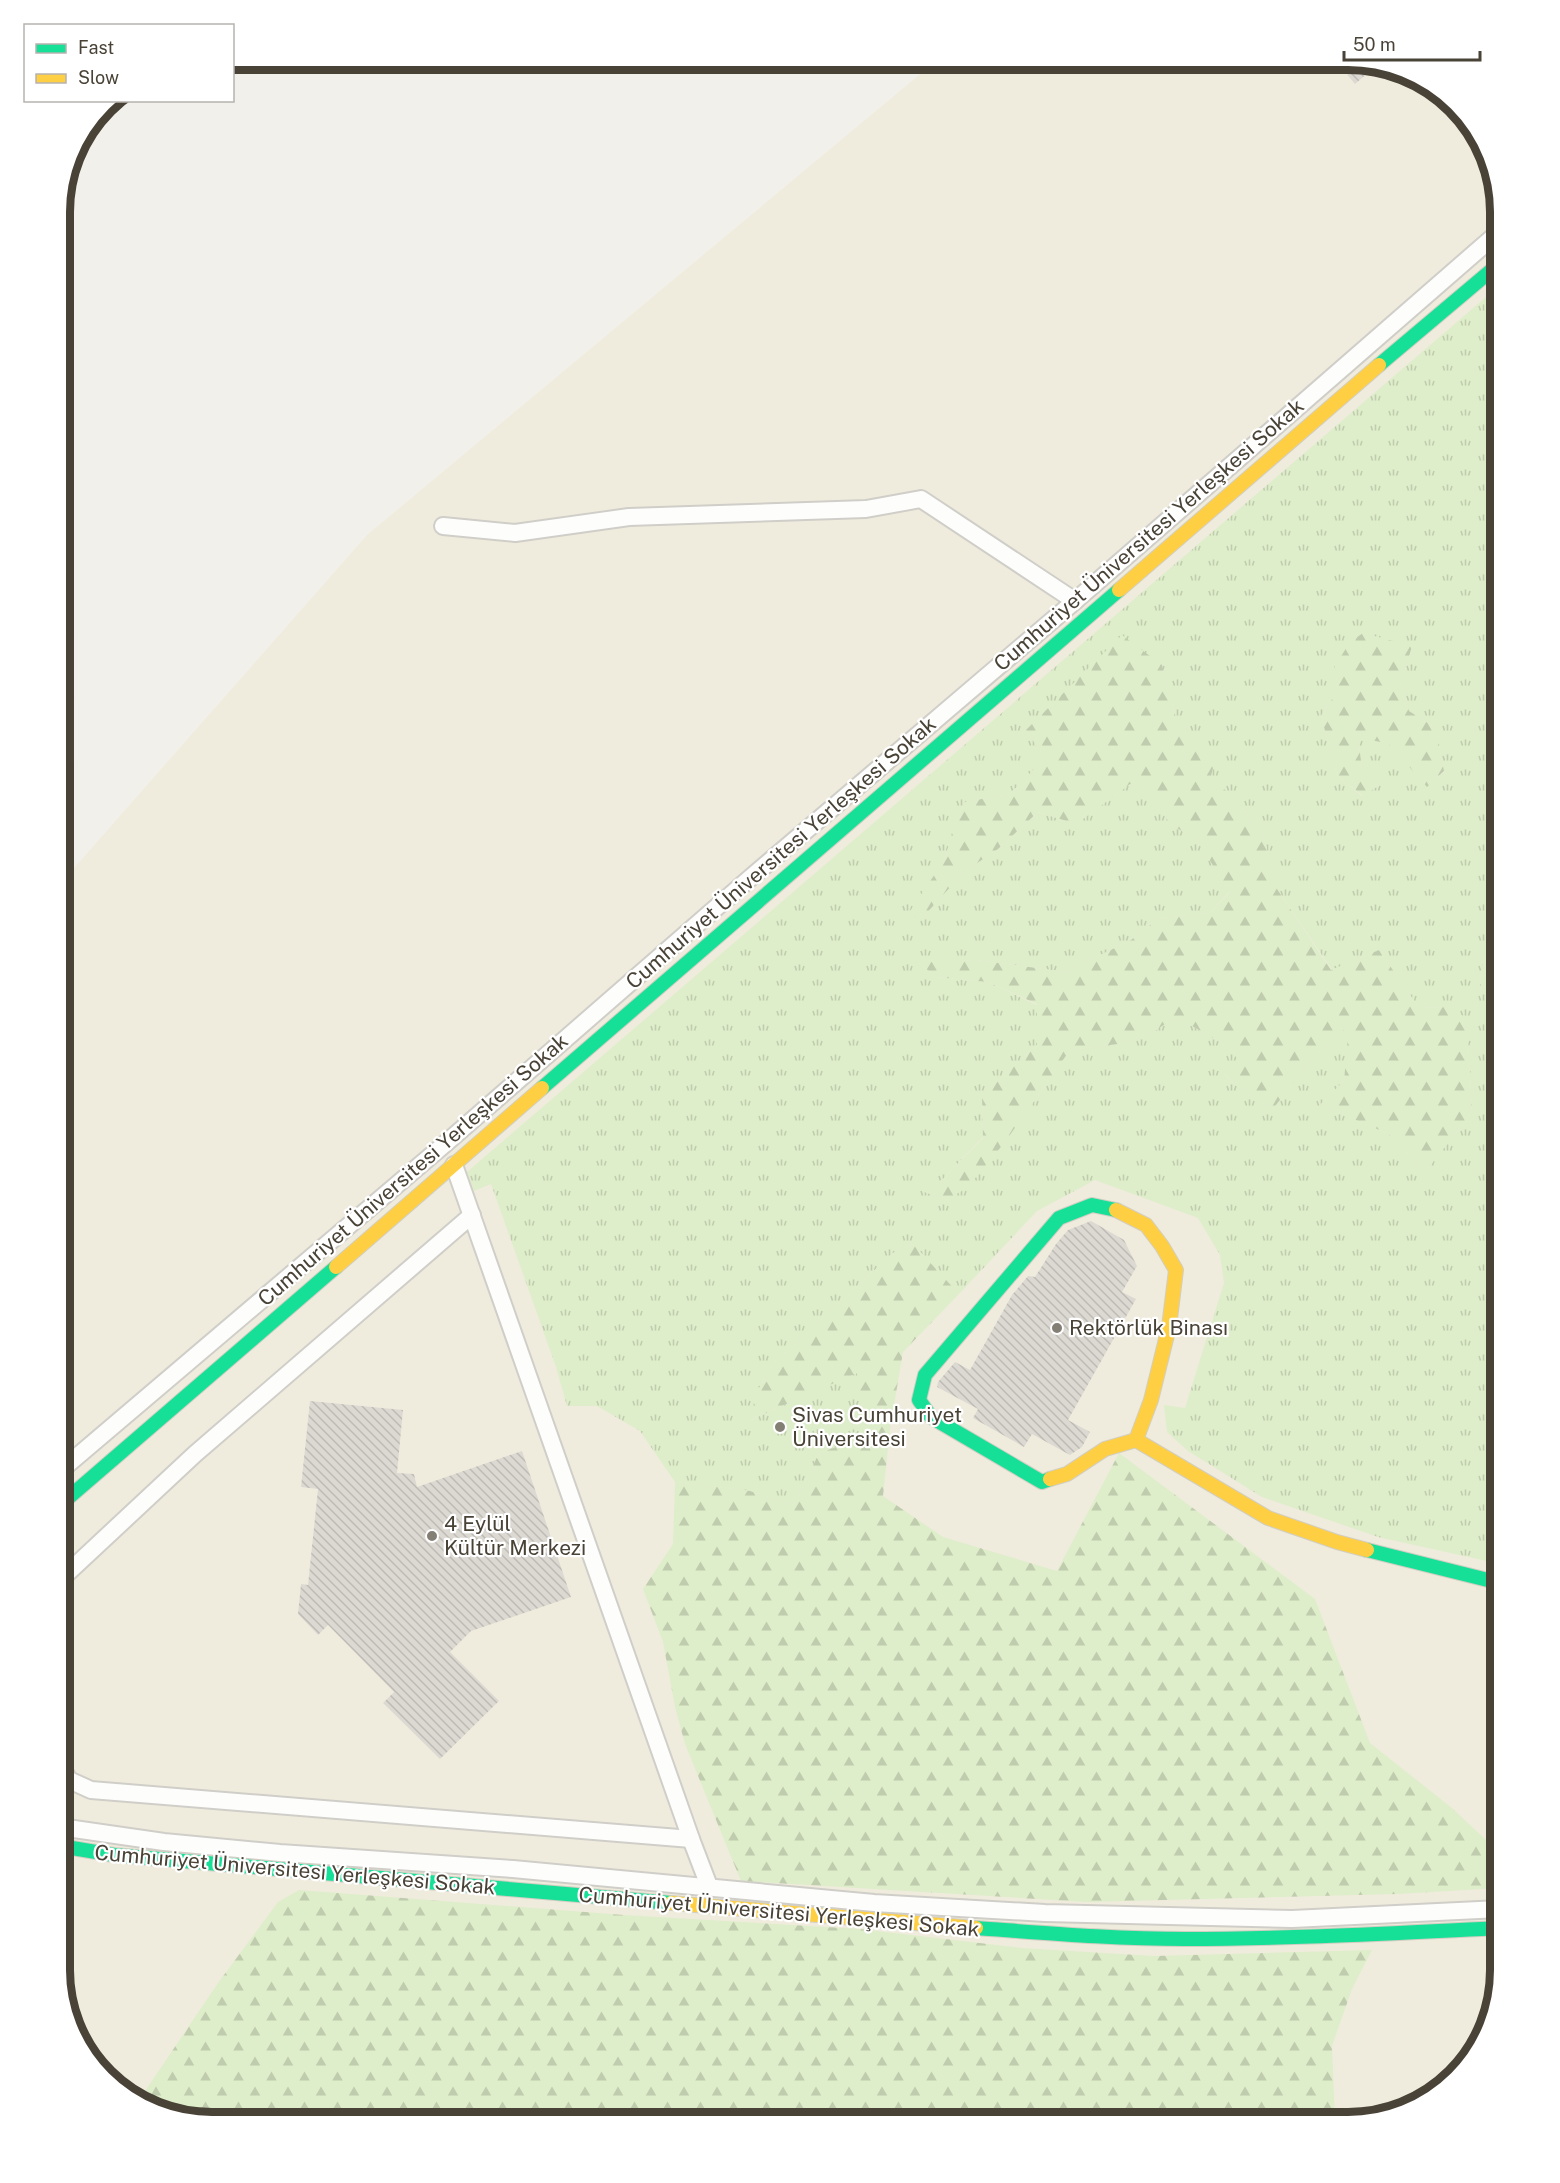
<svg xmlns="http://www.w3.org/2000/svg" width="1560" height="2183" viewBox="0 0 1560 2183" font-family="'Public Sans',sans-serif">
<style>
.education{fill:#f0ecdd}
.grass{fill:url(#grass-tufts);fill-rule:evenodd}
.forest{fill:url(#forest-firs)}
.building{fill:url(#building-back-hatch)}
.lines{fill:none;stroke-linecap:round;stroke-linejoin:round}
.street-casing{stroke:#d0cec8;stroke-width:20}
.fast-casing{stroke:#d2cec2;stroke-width:16}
.slow-casing{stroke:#d2cec2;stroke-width:16}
.street{stroke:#fdfdfc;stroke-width:16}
.fast{stroke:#16e098;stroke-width:14}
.slow{stroke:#ffcf43;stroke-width:14}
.poi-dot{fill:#847f75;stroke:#fff;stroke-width:2}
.labels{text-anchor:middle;stroke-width:4.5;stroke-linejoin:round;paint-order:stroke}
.street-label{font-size:21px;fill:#494236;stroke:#fff}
.poi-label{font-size:21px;fill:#494236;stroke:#fff;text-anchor:start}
.rim{fill:none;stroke:#494236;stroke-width:8}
</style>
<defs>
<pattern id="grass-tufts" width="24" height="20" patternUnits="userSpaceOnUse" patternTransform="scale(1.5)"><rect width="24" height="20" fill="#deedca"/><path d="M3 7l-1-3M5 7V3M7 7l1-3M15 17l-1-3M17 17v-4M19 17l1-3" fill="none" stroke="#c0ccae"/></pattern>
<pattern id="forest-firs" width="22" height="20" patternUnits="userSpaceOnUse" patternTransform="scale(1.5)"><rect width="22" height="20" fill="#deedca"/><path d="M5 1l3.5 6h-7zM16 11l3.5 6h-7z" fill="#c0ccae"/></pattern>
<pattern id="building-back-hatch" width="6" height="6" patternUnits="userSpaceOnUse" patternTransform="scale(1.5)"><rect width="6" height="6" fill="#dcd9d3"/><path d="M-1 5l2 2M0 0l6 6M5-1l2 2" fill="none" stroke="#bebbb6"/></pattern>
</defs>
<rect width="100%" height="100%" fill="#f2f0eb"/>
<polygon class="education" points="937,60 1357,60 1424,81 1479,136 1500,212 1500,1971 1480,2046 1424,2102 1348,2123 203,2123 136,2102 81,2047 60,1971 60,884 367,535"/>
<path class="grass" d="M1500,285V953L1484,957L1480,986L1500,1015V1029L1497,1032L1498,1070L1500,1073V1564L1378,1537L1262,1497L1188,1451L1167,1432L1164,1405L1185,1408L1224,1283L1220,1255L1198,1218L1095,1180L1037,1211L959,1294L913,1244L893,1253L771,1366L756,1394L751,1420L857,1372L868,1436L819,1453L794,1505L750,1491L675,1482L640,1431L597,1406H567L556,1367L491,1184L474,1191L467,1172ZM1412,646L1401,684L1409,711L1436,728L1444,772L1427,786L1389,744L1358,736L1362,769L1378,786L1362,796L1337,775L1321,716L1338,690L1335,666ZM1162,665L1176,718L1215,756L1211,776L1240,805L1265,841L1275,886L1332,970L1379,950L1419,1008L1448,1007L1468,1040L1472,1112L1425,1172L1389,1134L1320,1105L1344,1081L1350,1024L1317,1053L1272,1110L1233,1083L1225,1075L1242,1062L1222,1043L1176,1017L1153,1032L1118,1044L1070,1050L1005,1142L946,1200L920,1190L942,1180L983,1137L982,1095L1037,1045V1005L988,982L936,977L919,963L976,960L1066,972L1131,940L1159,918L1210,913L1230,891L1196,839L1166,822L1172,795L1130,784L1076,824L1038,812L998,849L964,872L923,917H907L945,859L954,825L965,802L1010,794L1045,758L1026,730Z"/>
<g class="forest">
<polygon points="1363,633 1412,646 1401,684 1409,711 1436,728 1444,771 1427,787 1389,744 1358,737 1362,769 1378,786 1363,796 1337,775 1321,716 1338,690 1335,666 1350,642"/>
<polygon points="1122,635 1162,665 1176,718 1216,756 1211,776 1240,805 1265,841 1275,886 1331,970 1379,950 1419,1008 1448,1007 1473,1022 1468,1040 1472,1112 1425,1172 1389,1134 1320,1105 1344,1081 1349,1025 1317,1053 1272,1110 1233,1083 1225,1074 1241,1062 1222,1043 1176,1017 1153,1032 1118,1044 1070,1050 1005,1142 967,1188 946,1200 919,1190 942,1180 983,1138 982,1095 1037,1045 1037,1004 988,982 936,977 918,962 976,960 1066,972 1131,940 1159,918 1210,913 1230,892 1196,839 1166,822 1171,795 1130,784 1076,824 1038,812 998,849 964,872 923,917 906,917 945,859 954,825 965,802 1010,794 1045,758 1026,730"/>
<polygon points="1500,953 1500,1015 1480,986 1484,957"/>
<polygon points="913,1244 959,1294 903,1352 890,1429 883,1496 943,1537 1057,1571 1119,1453 1315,1599 1370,1743 1452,1808 1500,1853 1500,1888 1398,1894 1087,1902 741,1881 685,1744 675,1707 663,1642 643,1589 673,1544 675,1482 750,1491 794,1505 819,1453 868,1436 857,1373 750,1420 756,1394 771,1366 893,1253"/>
<polygon points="299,1890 624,1915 860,1929 1022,1948 1154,1956 1372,1950 1352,1989 1332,2046 1335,2123 203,2123 137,2103 218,1983 278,1902"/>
</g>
<g class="building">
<polygon points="1335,60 1357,60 1376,66 1355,84"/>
<polygon points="1091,1221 1124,1240 1137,1266 1122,1292 1136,1299 1068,1420 1090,1432 1082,1447 1070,1455 1032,1434 1024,1447 973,1418 978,1409 937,1387 938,1382 955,1362 970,1370 1012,1295 1028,1276 1035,1277 1056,1244 1068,1230"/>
<polygon points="310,1401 403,1410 397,1473 414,1474 417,1487 522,1451 571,1597 471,1631 450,1652 499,1701 440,1759 383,1703 394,1692 328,1625 318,1635 298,1614 301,1584 308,1585 318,1489 301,1487"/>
</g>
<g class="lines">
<defs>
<g id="street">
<polyline points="443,526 515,533 629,517 866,509 921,499 1075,601"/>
<polyline points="454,1165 691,1839 709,1886"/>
<polyline points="60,1471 446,1143 749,879 1075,601 1500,231"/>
<polyline points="60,1580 195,1454 472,1215"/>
<polyline points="60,1765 69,1780 91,1790 691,1839"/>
<polyline points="60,1827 164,1842 280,1853 513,1869 874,1903 1045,1913 1292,1919 1500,1909"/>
</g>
<g id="fast">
<polyline points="1379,365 1500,263"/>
<polyline points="542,1088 1119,590"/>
<polyline points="1050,1479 1042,1482 931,1417 919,1400 925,1375 1059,1218 1092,1205 1116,1210"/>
<polyline points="60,1505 336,1267"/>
<polyline points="1367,1550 1500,1583"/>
<polyline points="60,1846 114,1855 671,1903"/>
<path d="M976,1928C1046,1933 1115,1939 1185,1939C1290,1939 1395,1933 1500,1928"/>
</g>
<g id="slow">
<polyline points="1119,590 1379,365"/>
<polyline points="1116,1210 1146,1225 1162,1246 1176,1270 1169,1327 1151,1400 1136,1440"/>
<polyline points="336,1267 542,1088"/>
<polyline points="1050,1479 1067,1474 1105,1449 1136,1440 1268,1518 1337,1542 1367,1550"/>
<polyline points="671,1903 976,1928"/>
</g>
</defs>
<use href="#street" class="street-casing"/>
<use href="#fast" class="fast-casing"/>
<use href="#slow" class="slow-casing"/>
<use href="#street" class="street"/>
<use href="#fast" class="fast"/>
<use href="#slow" class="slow"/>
</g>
<g class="poi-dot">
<circle cx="1057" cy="1328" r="6"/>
<circle cx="780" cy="1427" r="6"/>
<circle cx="432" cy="1536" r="6"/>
</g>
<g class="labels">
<g class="street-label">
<text transform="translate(1149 535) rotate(-41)" y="7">Cumhuriyet Üniversitesi Yerleşkesi Sokak</text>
<text transform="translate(781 853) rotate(-41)" y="7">Cumhuriyet Üniversitesi Yerleşkesi Sokak</text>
<text transform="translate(413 1170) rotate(-41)" y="7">Cumhuriyet Üniversitesi Yerleşkesi Sokak</text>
<text transform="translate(295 1870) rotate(5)" y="7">Cumhuriyet Üniversitesi Yerleşkesi Sokak</text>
<text transform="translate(779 1912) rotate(5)" y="7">Cumhuriyet Üniversitesi Yerleşkesi Sokak</text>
</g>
<g class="poi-label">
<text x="1069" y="1335">Rektörlük Binası</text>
<text x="792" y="1422">Sivas Cumhuriyet<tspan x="792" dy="24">Üniversitesi</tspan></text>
<text x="444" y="1531">4 Eylül<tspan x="444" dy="24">Kültür Merkezi</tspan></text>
</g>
</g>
<path d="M0 0H1560V2183H0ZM212 70H1348A142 142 0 0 1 1490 212V1970A142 142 0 0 1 1348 2112H212A142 142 0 0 1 70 1970V212A142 142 0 0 1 212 70Z" fill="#fff" fill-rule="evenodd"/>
<path class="rim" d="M212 70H1348A142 142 0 0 1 1490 212V1970A142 142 0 0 1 1348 2112H212A142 142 0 0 1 70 1970V212A142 142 0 0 1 212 70Z"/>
<rect x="24" y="24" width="210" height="78" fill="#ffffff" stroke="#b6b3af" stroke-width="1.5"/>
<rect x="36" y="44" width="30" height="9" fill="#16e098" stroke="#b6b3af" stroke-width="1.5"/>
<text x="78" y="54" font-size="18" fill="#494236">Fast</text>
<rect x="36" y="74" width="30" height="9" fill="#ffcf43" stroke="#b6b3af" stroke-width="1.5"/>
<text x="78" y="84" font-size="18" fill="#494236">Slow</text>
<path d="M1344 51v9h136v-9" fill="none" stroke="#494236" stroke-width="3"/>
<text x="1353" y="51" font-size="18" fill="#494236" stroke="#ffffff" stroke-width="4.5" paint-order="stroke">50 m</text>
</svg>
